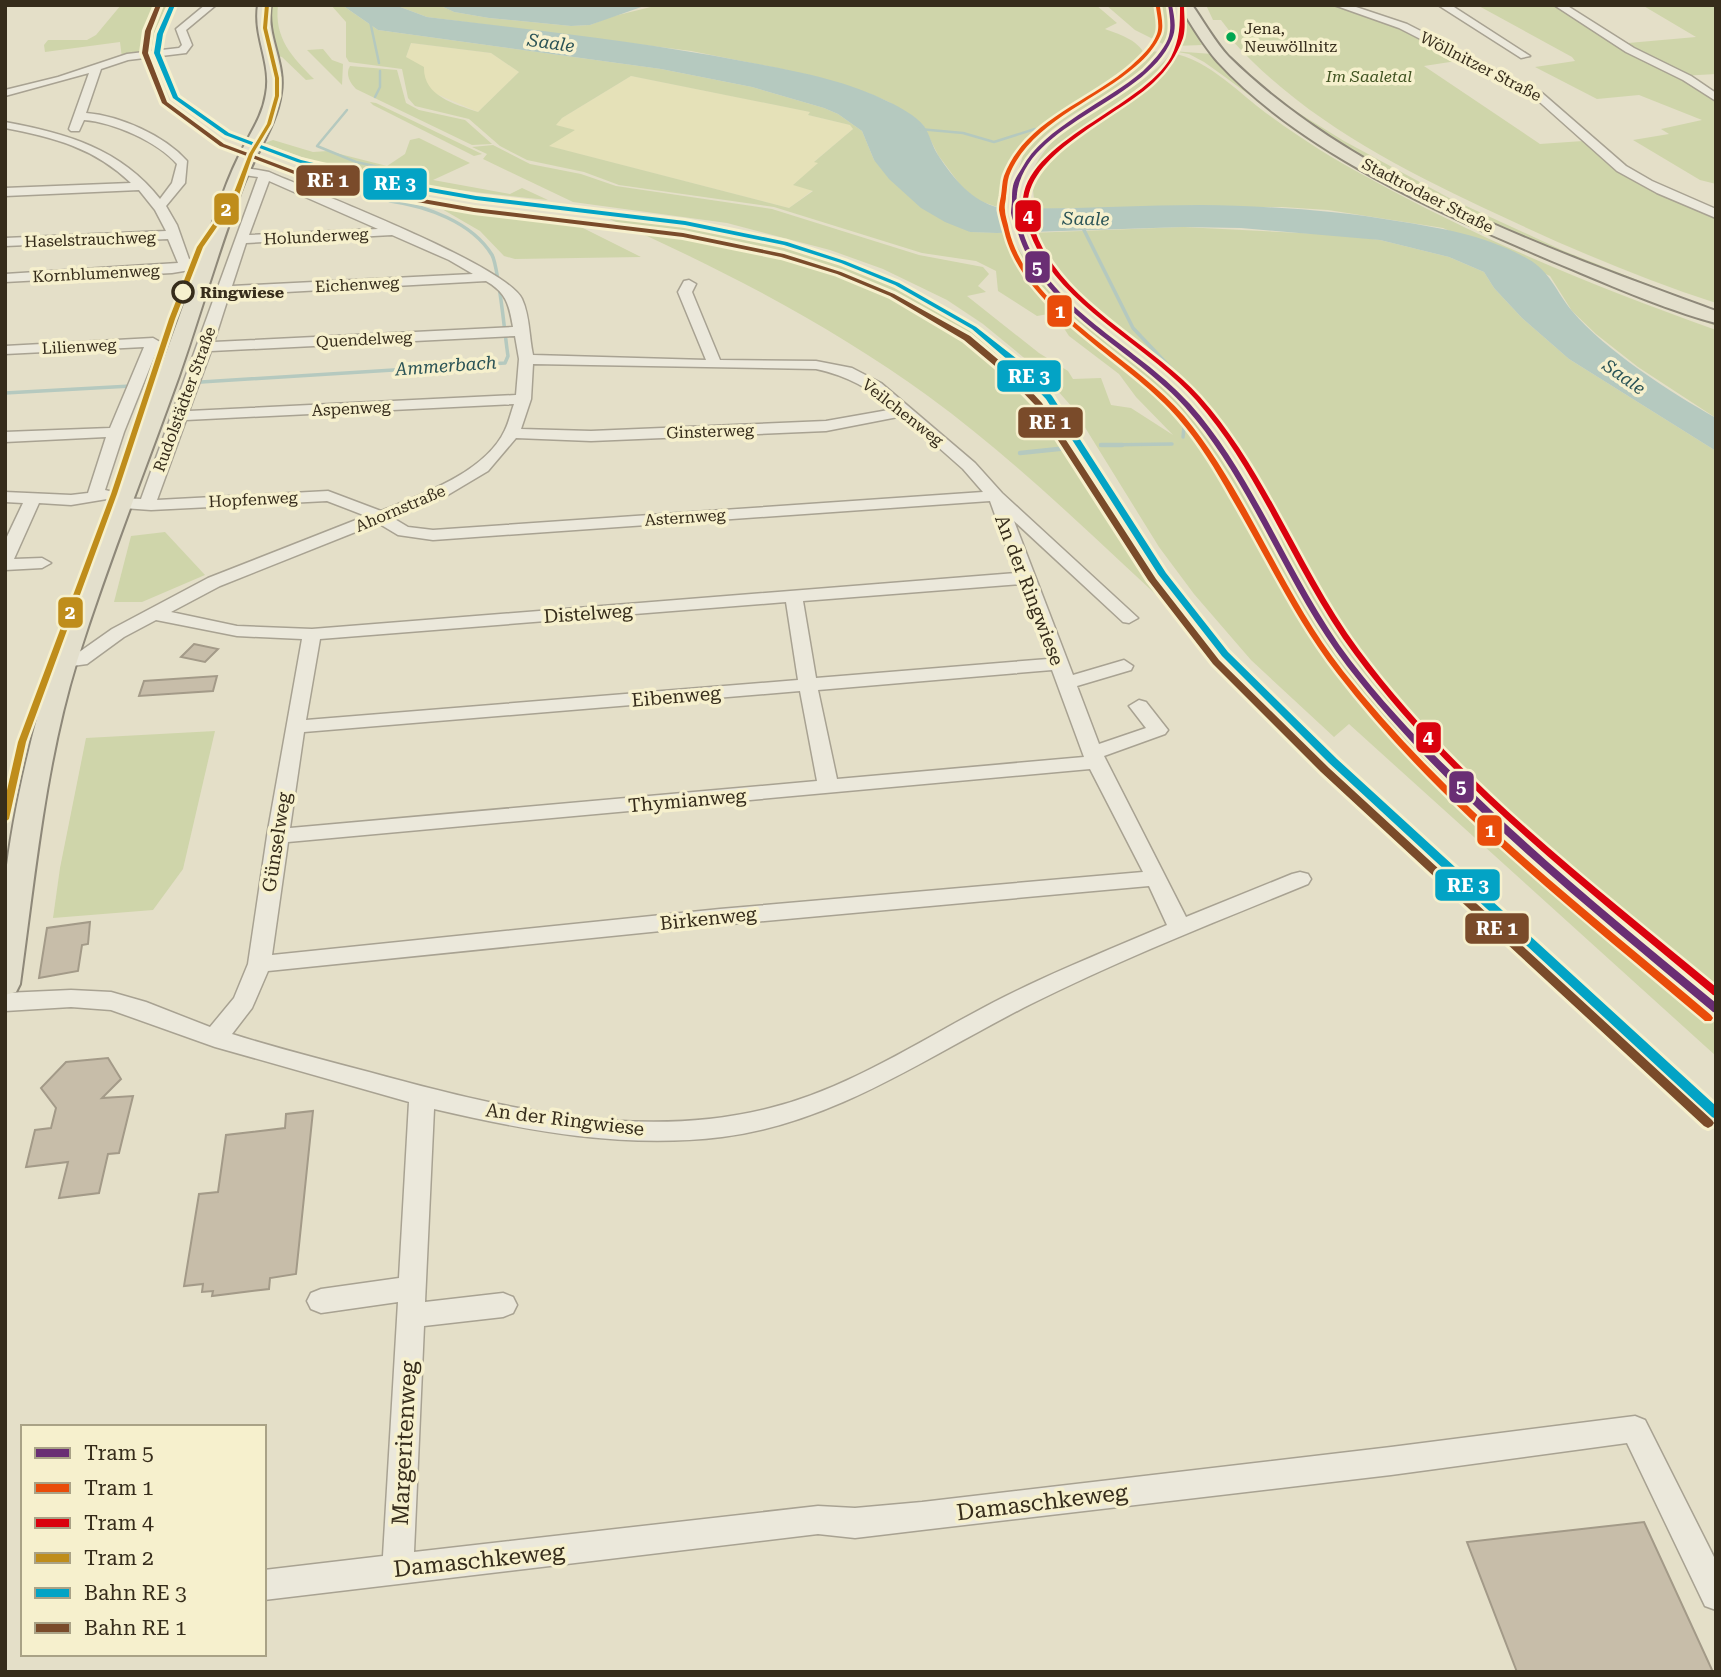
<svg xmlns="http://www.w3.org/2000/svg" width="1721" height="1677" viewBox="0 0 1721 1677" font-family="'Roboto Serif',serif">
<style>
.farmland{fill:#e5e1b8}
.green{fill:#cfd5aa;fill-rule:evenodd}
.water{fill:#b5c9bf}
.pier{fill:#e4dfc8}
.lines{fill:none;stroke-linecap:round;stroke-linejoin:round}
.stream-far2{stroke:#b5c9bf;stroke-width:2.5}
.stream-far1{stroke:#b5c9bf;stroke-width:3.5}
.stream{stroke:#b5c9bf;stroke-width:4.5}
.building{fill:#c7bda9;stroke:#a39a88;stroke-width:2}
.minor-casing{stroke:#a8a292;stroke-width:3}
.major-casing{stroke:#8e8879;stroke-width:4}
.minor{fill:#ebe8db;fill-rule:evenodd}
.major{fill:#e3dfcc;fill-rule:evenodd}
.tram{stroke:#aaa79c;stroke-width:2}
.rail-1-casing{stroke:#f6f0cd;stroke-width:6}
.rail-2-casing{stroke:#f6f0cd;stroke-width:6}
.rail-1{fill:#03a3c5;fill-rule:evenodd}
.rail-2{fill:#7a4b2a;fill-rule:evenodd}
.tram-1-casing{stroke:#f6f0cd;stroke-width:5}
.tram-2-casing{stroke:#f6f0cd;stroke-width:5}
.tram-3-casing{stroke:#f6f0cd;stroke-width:5}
.tram-4-casing{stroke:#f6f0cd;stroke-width:5}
.tram-1{fill:#6a2e74;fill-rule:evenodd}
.tram-2{fill:#e94c0a;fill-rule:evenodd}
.tram-3{fill:#da020e;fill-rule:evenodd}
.tram-4{fill:#bf8d1b;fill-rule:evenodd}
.bus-dot{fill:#00a651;stroke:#f6f0cd;stroke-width:2.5}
.stop-dot{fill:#f6f0cd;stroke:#362c1b;stroke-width:3.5}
.labels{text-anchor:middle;stroke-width:7;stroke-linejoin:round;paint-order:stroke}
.far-bus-label{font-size:16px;fill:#362c1b;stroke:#f6f0cd;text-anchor:start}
.far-street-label{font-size:16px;fill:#362c1b;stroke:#f6f0cd}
.far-park-label{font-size:16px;font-style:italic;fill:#405321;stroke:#f6f0cd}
.far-stop-label{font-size:16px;font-weight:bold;fill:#362c1b;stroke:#f6f0cd;text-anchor:start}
.far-water-label{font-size:18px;font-style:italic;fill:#2a5356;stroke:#f6f0cd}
.street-label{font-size:19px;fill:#362c1b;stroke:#f6f0cd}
.near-street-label{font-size:23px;fill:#362c1b;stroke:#f6f0cd}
.line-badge{stroke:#f6f0cd;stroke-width:2.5}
.badge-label{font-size:19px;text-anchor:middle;font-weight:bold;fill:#fff}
</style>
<rect width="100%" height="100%" fill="#e4dfc8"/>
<g class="farmland">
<polygon points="411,43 491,53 519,72 478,112 432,92 406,57"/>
<polygon points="631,76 811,112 808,115 850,125 853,129 815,161 819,163 794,184 813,190 789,208 548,146 574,130 555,125 562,118"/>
</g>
<g class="green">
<polygon points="121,5 167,5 156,29 151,54 122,58 120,42 45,52 44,45 48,40 87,40 96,35"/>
<path d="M271,5H278C274,38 292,57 314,79L306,80L282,57L276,56L268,21Z"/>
<path d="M331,5H342L378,30L661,69L752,87L824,108L838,114L862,131L874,160L970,232L1009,233L1030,268L1033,261L1078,310L1187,405L1237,476L1303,598L1347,662L1407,733L1560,875L1716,1009V1056L1349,724L1334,737L1251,660L1194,594L1159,547L1073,408L1040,371L983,324L947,300L883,269L830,250L727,223L573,202L483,159L487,154L472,147L493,145L530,164L581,174L616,186L772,209L919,255L983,267L989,274L978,286L986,292L967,296L1039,353L1068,371L1073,379L1101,378L1111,405L1131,408L1173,435L1136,397L1119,374L1069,336L1054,313L1037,316L998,291L996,271L976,261L922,253L774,207L619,185L584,172L527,160L500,146L469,119L415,106L408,98L402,69L349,62L346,57V22ZM411,43L491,53L519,72L478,112C454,104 423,96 424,67L406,57ZM631,76L810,112L808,115L850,125L853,129L814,162L818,163L793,185L813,191L789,208L549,146L575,130L556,125L562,118Z"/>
<path d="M395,5H439L454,12L489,18L571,26L590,25L610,17L659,5H1096L1117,23L1105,29C1117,34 1137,38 1146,56L1133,68L1035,131L1014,159L1005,206L1000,208L977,200L961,186L938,155L923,125L889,102L868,93L787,70L691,51L427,17Z"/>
<polygon points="1106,5 1167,5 1170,25 1165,45 1135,30"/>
<polygon points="1178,5 1180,5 1202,45 1175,46 1182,23"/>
<path d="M1206,5H1337L1408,31L1463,60L1424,66L1540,144L1583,141L1613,168L1716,216V303C1642,279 1569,248 1499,215C1402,170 1303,120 1231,39L1234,37L1221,20H1213Z"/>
<polygon points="1477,5 1557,5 1617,44 1696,37 1642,5 1716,5 1716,74 1681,76 1716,100 1716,184 1700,180 1633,140 1669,134 1661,129 1702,120 1639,95 1597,99 1535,67 1575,61 1572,57"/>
<polygon points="323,49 332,60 343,64 342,85 307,50"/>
<path d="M1150,51L1160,52C1131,89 1082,103 1047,134C1032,147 1026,162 1016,178L1024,152L1046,126H1054L1048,124L1128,75L1150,56Z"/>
<path d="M1172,51L1212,54L1395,183L1716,319V326C1582,278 1447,222 1325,148C1283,123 1245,90 1204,62L1189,54Z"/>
<path d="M1171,53C1211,60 1241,96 1273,118C1303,140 1335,160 1367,177C1478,239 1596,287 1716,330V418L1638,367L1596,334L1572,311L1550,276L1443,228L1328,210L1282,207L1035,209L1033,190L1038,176L1031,175C1055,114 1133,102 1171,53Z"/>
<path d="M350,66L397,70L406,103L419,110L465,120L492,144L472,145L356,89C350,83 345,74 350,66Z"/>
<path d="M1243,71L1297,112L1344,141L1451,199L1564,251L1716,311C1666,296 1619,276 1571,257C1475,218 1375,175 1292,112C1275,99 1259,85 1243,71Z"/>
<polygon points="370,102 376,103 482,154 474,156 373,105"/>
<path d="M419,138L470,163L433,180L510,194L522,188L548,200C454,190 353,181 265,143L273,140L313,152L328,151L387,166L405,154L410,140Z"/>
<polygon points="449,207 571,222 641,257 515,259 504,256 480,231 442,209"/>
<path d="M598,214C746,232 937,267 1035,390C1051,411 1065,435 1079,457C1115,512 1148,567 1188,620L1185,621C1101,545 1020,463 928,396C826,322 714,265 598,214Z"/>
<path d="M1183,227L1341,235L1380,240L1449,257L1484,272L1494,288L1522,318L1569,359L1716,451V998L1448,765C1394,712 1344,653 1304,588C1286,559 1278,527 1264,496C1248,462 1222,429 1196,402C1142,346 1063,305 1030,233Z"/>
<polygon points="165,532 205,575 142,602 114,602 131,536"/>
<polygon points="215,731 183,869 153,910 53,918 60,868 86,738"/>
</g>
<g class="water">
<path d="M342,5H395L427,17C532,30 637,41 742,61C790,70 844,79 889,102C900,107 916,116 924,126C930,135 932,146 938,155C954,179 971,201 1000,208C1067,210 1134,205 1201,205C1267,206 1332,210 1397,221C1442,228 1488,236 1528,259C1550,271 1557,293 1572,311C1606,351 1670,392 1716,418V451L1569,359L1522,318L1494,288L1484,272L1449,257L1380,240L1241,228L1183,227L997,233L970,232L945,222L921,208L889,179L874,160L862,131L838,114L824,108L752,87L661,69L378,30Z"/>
<polygon points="439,5 647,5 590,25 571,26 489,18 454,12"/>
</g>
<polygon class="pier" points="1006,205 1024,205 1029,236 1012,237"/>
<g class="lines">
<g class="stream-far2">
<polyline points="370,21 379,63"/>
<polyline points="375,97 380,87 380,71"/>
<polyline points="347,110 317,146 356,162 415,175 422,181 399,196"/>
<polyline points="919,129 963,133 994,142 1035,129"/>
</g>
<g class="stream-far1">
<polyline points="1082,226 1133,328 1182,380"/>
<path d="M201,382L505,363L508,356C505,338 499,267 492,255C472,222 426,206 390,201"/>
<polyline points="5,393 131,386"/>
<polyline points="1167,399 1184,427 1183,437"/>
<polyline points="1101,445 1172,444"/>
</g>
<g class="stream">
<polyline points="1101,445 1122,445"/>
<polyline points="1020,453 1068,448"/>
</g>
</g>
<g class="building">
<polygon points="194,644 218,649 205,662 181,657"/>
<polygon points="217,676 213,691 139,696 144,681"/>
<polygon points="90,922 88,944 82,945 78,971 39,978 47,928"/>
<polygon points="108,1058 121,1079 102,1098 133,1096 119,1153 108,1154 99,1193 59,1198 68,1162 26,1167 35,1130 51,1128 56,1108 41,1088 66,1062"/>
<polygon points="313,1111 296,1274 270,1278 269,1289 212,1296 213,1291 202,1292 203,1284 184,1286 199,1194 218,1192 226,1135 285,1128 286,1114"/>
<polygon points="1644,1522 1713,1672 1517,1672 1467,1542"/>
</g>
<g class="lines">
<defs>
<g id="minor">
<path d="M205,5H216L186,30L192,45L186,53L128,60L101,69L86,113C120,116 164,135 187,161L185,183L166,206L177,225L189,259L202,262V268L172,273L5,282V274L178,263L168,239L5,246V238L166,231L155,210L139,190L5,196V188L131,183C95,148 53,137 5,128V122C66,133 121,149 160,199L172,183L177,164C158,142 113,122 84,120L79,131H71L69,129L89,73L5,96V90L58,77L127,54L179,48L182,45L176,29Z"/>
<polygon points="1334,5 1350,5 1407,24 1542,93 1626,166 1652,181 1716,209 1716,218 1657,193 1617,171 1534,97 1399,28"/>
<polygon points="1438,5 1451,5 1457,9 1530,56 1521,58"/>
<polygon points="1554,5 1566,5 1634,48 1691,76 1716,93 1716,101 1683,80 1626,52"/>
<path d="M241,167L269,172C312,191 506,265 522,299C530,316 529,337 533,355L706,360L678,292L684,281L689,280L696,284L692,292L720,360L816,361L852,368L881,383L975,463L1002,493L1138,618L1129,623L1123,622L1014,521L1073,675L1124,660L1133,666L1131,670L1077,686L1099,744L1146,728L1129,706L1139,700L1146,702L1168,730L1165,734L1104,756L1186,917L1292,874L1300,872L1308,874L1311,879L1308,884C1215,922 1121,959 1031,1004C931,1054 836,1123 722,1137C624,1149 528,1131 434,1109L425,1302L503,1293L513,1297L517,1305L513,1313L503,1317L424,1326L414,1552L818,1506L855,1508L922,1502L1391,1447L1635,1416L1645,1420L1716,1561V1610L1705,1606L1627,1443L1391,1475L922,1530L855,1538L818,1534L264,1600V1570L383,1556L398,1302L321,1313L311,1309L307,1301L311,1293L321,1289L399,1278L409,1102L215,1047L111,1010L71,1007L5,1011V993L71,990L111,992L146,1002L210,1027L234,998L248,964L267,836L302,639L237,636L156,620L124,637L87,664L65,667L56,661L58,657L75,655L112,629L208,578L366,516L327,501L151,510L123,508L115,503L123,498L141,499L258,177L237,174L235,171ZM269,181L378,229L249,235ZM392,235L449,260L473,274L232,286L246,243ZM486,281C507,293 509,305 513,327L214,342L229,295ZM515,336L519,359L516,395L189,411L211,351ZM533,364L816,369C848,376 869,388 894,409L826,421L591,431L521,429L531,399ZM514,404C511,412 509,422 505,430C486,472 421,495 381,511L328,491L157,500L186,420ZM903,416L963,469L983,492L433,530L408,527L393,518L446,496L488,471L516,438L591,441L826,431ZM990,501L1016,573L312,629L237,626L171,612L220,586L378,523L398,535L433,540ZM1020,584L1048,659L816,678L803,601ZM786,602L798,680L306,720L320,639ZM1052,670L1084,757L837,779L818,690ZM800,691L817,781L290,828L304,732ZM1090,769L1143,872L720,909L272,955L288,842ZM1149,886L1167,925C1109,950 1050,973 994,1002C921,1040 850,1088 770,1108C637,1142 497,1107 369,1072C323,1060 277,1048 232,1034L252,1008L268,971L720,925Z"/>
<polygon points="153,338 160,342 124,432 105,490 113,492 115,495 113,498 71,505 39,503 14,559 42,558 51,563 42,568 5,570 5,541 23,503 5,502 5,492 71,495 88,493 106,437 5,442 5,432 110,428 144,347 5,354 5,346"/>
</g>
<g id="major">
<path d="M258,5H271C266,37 286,62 281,93C277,125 255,154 243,186C219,248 201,313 179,376C145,471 107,565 77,661C45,765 35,876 20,984L16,992L5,995C5,958 2,919 5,882C13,808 32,733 53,661C108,511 164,362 217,211C223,193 230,174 239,156C249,134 262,119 266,94C272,63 253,37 258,5Z"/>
<path d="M1179,5H1192C1204,22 1215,42 1229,57C1355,181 1552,251 1716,311V323C1663,309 1603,282 1552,261C1440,213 1302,153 1218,62C1203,45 1191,24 1179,5Z"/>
</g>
</defs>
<use href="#minor" class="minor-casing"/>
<use href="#major" class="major-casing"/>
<use href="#minor" class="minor"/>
<use href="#major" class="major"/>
<polyline class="tram" points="5,805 11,791"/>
<defs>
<polygon id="rail-1" points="170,5 175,5 163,34 160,53 178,97 229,133 301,160 385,180 476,196 685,221 787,242 845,261 899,283 976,327 1022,363 1052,396 1166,573 1228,652 1337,759 1716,1106 1716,1119 1712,1117 1329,763 1222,656 1158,574 1046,399 1016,367 972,329 895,285 841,263 784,245 685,225 476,200 385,184 297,162 225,135 173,98 154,53 157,34"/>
<polygon id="rail-2" points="156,5 161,5 151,31 148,53 167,102 224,144 298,172 383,192 474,208 683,233 784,254 841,272 894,294 970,336 1013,372 1042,403 1156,579 1219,660 1329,768 1712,1120 1714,1123 1712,1126 1708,1128 1704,1126 1321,772 1213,664 1148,580 1036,406 1007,376 964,340 890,296 837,274 781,257 683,237 474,212 383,196 294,174 220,146 162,103 142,53 145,31"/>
</defs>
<use href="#rail-1" class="rail-1-casing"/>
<use href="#rail-2" class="rail-2-casing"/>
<use href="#rail-1" class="rail-1"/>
<use href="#rail-2" class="rail-2"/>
<defs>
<path id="tram-1" d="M1168,5H1172C1174,16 1177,28 1172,39C1143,108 1007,125 1017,212C1017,218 1021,225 1023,232C1047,309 1138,346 1190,404C1257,479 1290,581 1351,661C1384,704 1422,744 1461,781C1541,860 1629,931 1716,1003V1013L1713,1012C1585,904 1450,799 1347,666C1285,586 1252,482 1185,407C1134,349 1042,311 1018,233C1016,227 1012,220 1011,213C1011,209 1012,204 1012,200C1012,195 1012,190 1013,186C1014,180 1019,173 1022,168C1043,128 1108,101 1143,71C1152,62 1163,51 1168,39C1172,29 1170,16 1168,5Z"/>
<path id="tram-2" d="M1158,6L1160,7C1161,15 1164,26 1161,34C1156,46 1146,58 1136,66C1096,101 1029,123 1009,176C1007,182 1007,190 1006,196C1006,201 1004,205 1005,210C1005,216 1008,223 1009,230C1028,310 1133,356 1184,416C1248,493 1281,592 1343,671C1447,803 1583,907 1711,1015L1713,1018L1711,1021H1705C1577,912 1440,807 1337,673C1295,619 1266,556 1231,497C1216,470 1199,442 1178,418C1127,358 1022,310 1004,230C1002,223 1000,216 999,210C999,205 1000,201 1001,196C1002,190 1002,182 1004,176C1025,120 1090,102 1131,66C1141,57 1152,47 1157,34C1160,26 1157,15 1156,7Z"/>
<path id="tram-3" d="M1180,5H1184C1184,16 1186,28 1183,38C1177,55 1167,70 1154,82C1121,114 1029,152 1028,203C1028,210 1031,216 1032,222C1055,301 1148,339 1200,397C1267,472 1300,570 1359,650C1457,782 1591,883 1716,987V996L1713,995C1587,889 1454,788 1355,655C1295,575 1262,475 1196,400C1145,342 1049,301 1027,224C1026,217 1023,211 1023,204C1022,142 1143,108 1171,57C1180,39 1180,25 1180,5Z"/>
<polygon id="tram-4" points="265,5 269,5 267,28 279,78 279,96 271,124 253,154 239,195 203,247 175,319 117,494 26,742 9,819 5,822 5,799 18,742 111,494 169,319 197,247 233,195 249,154 267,124 275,96 275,78 263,28"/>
</defs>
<use href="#tram-1" class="tram-1-casing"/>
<use href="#tram-2" class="tram-2-casing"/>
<use href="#tram-3" class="tram-3-casing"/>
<use href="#tram-4" class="tram-4-casing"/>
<use href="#tram-1" class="tram-1"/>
<use href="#tram-2" class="tram-2"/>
<use href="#tram-3" class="tram-3"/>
<use href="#tram-4" class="tram-4"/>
</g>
<circle class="bus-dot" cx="1231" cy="37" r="6"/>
<circle class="stop-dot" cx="183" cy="292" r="10"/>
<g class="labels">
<g class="far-bus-label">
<text x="1244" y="34">Jena,<tspan x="1244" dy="18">Neuwöllnitz</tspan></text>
</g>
<g class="far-street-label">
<text transform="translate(1481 66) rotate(27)" y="6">Wöllnitzer Straße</text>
<text transform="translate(1428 195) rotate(27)" y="6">Stadtrodaer Straße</text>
<text transform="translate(316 236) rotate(-3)" y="6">Holunderweg</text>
<text transform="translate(90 239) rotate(-2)" y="6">Haselstrauchweg</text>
<text transform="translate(96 273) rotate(-3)" y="6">Kornblumenweg</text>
<text transform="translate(357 284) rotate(-3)" y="6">Eichenweg</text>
<text transform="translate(364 339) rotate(-3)" y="6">Quendelweg</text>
<text transform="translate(79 346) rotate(-3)" y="6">Lilienweg</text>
<text transform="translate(184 399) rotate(-70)" y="6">Rudolstädter Straße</text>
<text transform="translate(351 408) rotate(-3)" y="6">Aspenweg</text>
<text transform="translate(903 412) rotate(38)" y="6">Veilchenweg</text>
<text transform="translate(710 431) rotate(-2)" y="6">Ginsterweg</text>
<text transform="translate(253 499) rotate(-3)" y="6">Hopfenweg</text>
<text transform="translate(400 508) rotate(-23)" y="6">Ahornstraße</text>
<text transform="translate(685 517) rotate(-4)" y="6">Asternweg</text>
</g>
<g class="far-park-label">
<text x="1369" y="82">Im Saaletal</text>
</g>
<g class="far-stop-label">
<text x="200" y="298">Ringwiese</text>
</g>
<g class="far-water-label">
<text transform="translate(551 43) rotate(8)" y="6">Saale</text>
<text transform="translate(1086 219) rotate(1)" y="6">Saale</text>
<text transform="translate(446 366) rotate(-4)" y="6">Ammerbach</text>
<text transform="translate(1624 377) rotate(35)" y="6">Saale</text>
</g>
<g class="street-label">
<text transform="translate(1030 590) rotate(69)" y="7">An der Ringwiese</text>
<text transform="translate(588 613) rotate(-4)" y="7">Distelweg</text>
<text transform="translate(676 696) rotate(-5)" y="7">Eibenweg</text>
<text transform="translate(687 800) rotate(-5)" y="7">Thymianweg</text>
<text transform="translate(276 842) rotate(-81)" y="7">Günselweg</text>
<text transform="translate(708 918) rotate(-6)" y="7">Birkenweg</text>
<text transform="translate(565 1119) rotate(7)" y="7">An der Ringwiese</text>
</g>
<g class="near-street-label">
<text transform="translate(404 1443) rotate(-87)" y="8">Margeritenweg</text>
<text transform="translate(1042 1502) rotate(-7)" y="8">Damaschkeweg</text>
<text transform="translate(479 1560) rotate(-6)" y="8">Damaschkeweg</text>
</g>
</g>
<g class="line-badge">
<rect x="295" y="164" width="66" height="33" rx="7" fill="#7a4b2a"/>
<rect x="362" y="167" width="66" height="34" rx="7" fill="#03a3c5"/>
<rect x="213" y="192" width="27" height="34" rx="7" fill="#bf8d1b"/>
<rect x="1014" y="199" width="28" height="34" rx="7" fill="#da020e"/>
<rect x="1024" y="250" width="27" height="34" rx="7" fill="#6a2e74"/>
<rect x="1046" y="294" width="27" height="34" rx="7" fill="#e94c0a"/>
<rect x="996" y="359" width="66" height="34" rx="7" fill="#03a3c5"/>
<rect x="1017" y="406" width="67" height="33" rx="7" fill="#7a4b2a"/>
<rect x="57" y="596" width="27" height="33" rx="7" fill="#bf8d1b"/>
<rect x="1415" y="721" width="27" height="33" rx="7" fill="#da020e"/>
<rect x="1448" y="770" width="27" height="34" rx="7" fill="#6a2e74"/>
<rect x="1476" y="814" width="27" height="33" rx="7" fill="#e94c0a"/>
<rect x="1434" y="868" width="67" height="34" rx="7" fill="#03a3c5"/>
<rect x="1464" y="912" width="66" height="33" rx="7" fill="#7a4b2a"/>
</g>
<g class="badge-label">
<text x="328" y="187">RE 1</text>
<text x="395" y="190">RE 3</text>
<text x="226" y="216">2</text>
<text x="1028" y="223">4</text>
<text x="1037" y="274">5</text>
<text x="1060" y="318">1</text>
<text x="1029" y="383">RE 3</text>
<text x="1050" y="429">RE 1</text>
<text x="70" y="619">2</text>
<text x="1428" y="744">4</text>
<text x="1461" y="793">5</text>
<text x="1490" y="837">1</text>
<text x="1468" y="892">RE 3</text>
<text x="1497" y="935">RE 1</text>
</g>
<rect width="1721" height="1677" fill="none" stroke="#362c1b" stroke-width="14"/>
<rect x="21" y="1425" width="245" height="231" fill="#f6f0cd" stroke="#a9a286" stroke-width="2"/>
<rect x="35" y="1448" width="35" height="10" fill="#6a2e74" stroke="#a9a286" stroke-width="2"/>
<text x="84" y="1460" font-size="21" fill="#362c1b">Tram 5</text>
<rect x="35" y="1483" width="35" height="10" fill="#e94c0a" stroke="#a9a286" stroke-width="2"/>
<text x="84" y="1495" font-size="21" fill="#362c1b">Tram 1</text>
<rect x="35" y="1518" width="35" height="10" fill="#da020e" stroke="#a9a286" stroke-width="2"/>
<text x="84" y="1530" font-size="21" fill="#362c1b">Tram 4</text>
<rect x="35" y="1553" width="35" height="10" fill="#bf8d1b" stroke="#a9a286" stroke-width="2"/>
<text x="84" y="1565" font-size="21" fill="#362c1b">Tram 2</text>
<rect x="35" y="1588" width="35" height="10" fill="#03a3c5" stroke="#a9a286" stroke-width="2"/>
<text x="84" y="1600" font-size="21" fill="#362c1b">Bahn RE 3</text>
<rect x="35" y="1623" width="35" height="10" fill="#7a4b2a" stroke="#a9a286" stroke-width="2"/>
<text x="84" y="1635" font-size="21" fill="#362c1b">Bahn RE 1</text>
</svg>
